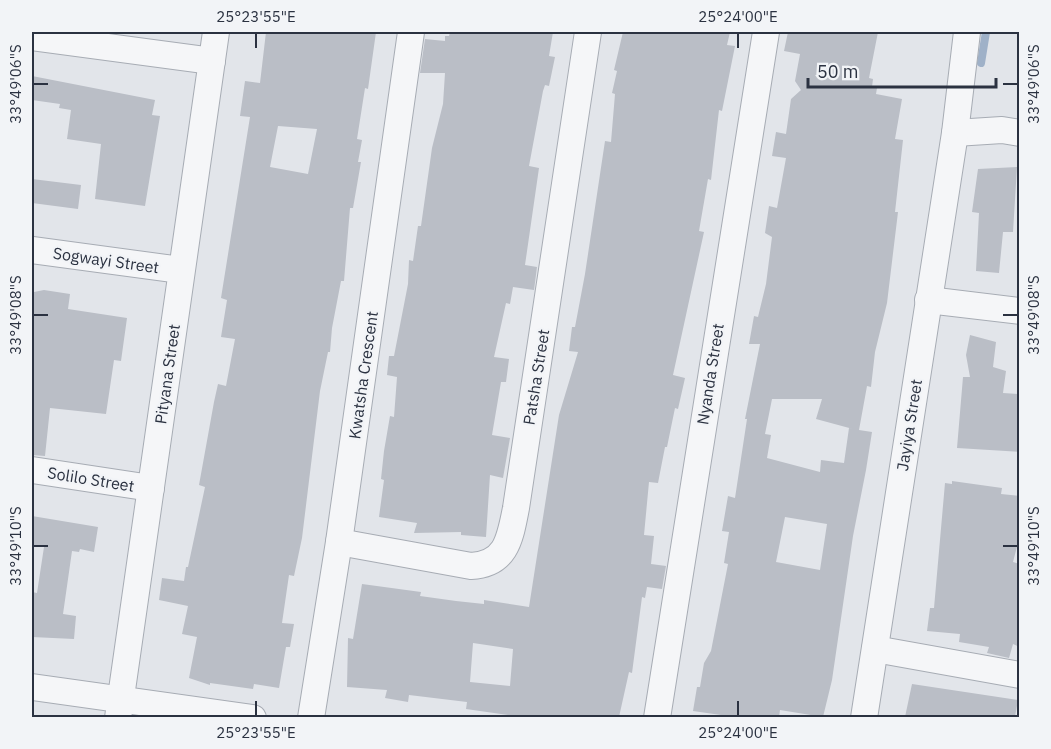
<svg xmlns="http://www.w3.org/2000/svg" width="1051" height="749" viewBox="0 0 1051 749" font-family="'IBM Plex Sans',sans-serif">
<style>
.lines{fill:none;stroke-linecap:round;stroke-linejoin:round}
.stream{stroke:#9fb1c8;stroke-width:8}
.building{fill:#babec6;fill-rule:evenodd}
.street-casing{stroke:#a7acb4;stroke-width:28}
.street{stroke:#f5f6f8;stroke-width:26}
.ticks{fill:none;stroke:#2b3241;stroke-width:2}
.labels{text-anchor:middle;stroke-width:4.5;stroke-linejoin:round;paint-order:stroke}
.street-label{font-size:16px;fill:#2b3241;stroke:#f2f4f7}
.neatline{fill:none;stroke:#2b3241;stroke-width:2}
.ticks-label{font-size:15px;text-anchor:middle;fill:#2b3241}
</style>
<rect width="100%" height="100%" fill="#e2e5ea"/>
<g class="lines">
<polyline class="stream" points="981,63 986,32"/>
</g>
<g class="building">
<path d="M266,32H376L368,89L365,88L357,139L362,140L358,162H361L353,208H350L344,281H341L332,328L330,352H328L320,391L302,538L294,576L289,575L282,623L294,624L290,647H286L279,688L254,684L253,689L210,683V685L189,678L197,637L182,634L188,606L159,600L162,578L184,581L186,567H188L205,487L199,485L214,402L218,384L226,386L235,339L221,337L227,300L221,298L250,117L240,116L245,81L260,83ZM278,126L317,129L308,174L270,167Z"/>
<polygon points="450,32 553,32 549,56 555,57 549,86 545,85 543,91 529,166 539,168 525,265 537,267 534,290 513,287 510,304 506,303 494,357 509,359 506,382 501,382 492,435 510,438 503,478 490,475 486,537 461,535 461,532 414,533 417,523 379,517 384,480 381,479 384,451 390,416 394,417 397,377 387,375 389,356 394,356 408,284 409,260 413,261 418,226 421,226 432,148 443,104 445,73 420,73 425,39 445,41 445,36 449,36"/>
<path d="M623,32L676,34V32H730L727,45L735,46L722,111L719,110L711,180L708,179L699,231L704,232L673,375L685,378L678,409L675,408L667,447H665L658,483L649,482L644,535L654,536L651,564L666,566L662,589L647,587L645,598L642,597L632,673L629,672L619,717L508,715L466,709L467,702L409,695L408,702L385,698L387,690L347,687L348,638L353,639L362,584L421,592L420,596L456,601L484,604V600L529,607L559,415L578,352L569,351L572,327H575L585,274L605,141L611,142L615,94L612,93L617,71L614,70ZM473,643L513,649L510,686L470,682Z"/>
<path d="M788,32H878L869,78L873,79L872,87L877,88L876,94L902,99L895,139L903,140L895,212H898L887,303L875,352L871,387L867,386L859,430L872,432L866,470L853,536L832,680L823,717L780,710L779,717H735L693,711L697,687H700L704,663L711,651L728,564L724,563L729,532L722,531L728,496L735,498L747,419H745L760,344H749L754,316L758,317L766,284L772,237L765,233L769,206L777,208L786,158L772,156L776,132L786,134L791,99L801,90L795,81L800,54L784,51ZM772,399H822L816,419L853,429L849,428L844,463L821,460L820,472L767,458L771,435L765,434ZM785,517L827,524L820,570L776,562Z"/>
<polygon points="32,76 155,100 152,115 160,116 145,206 95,199 101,144 67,139 71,110 59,108 60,104 32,100"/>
<polygon points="1017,167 1013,232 1003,232 999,273 976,271 979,213 972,212 978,169"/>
<polygon points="32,179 81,185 78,209 32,203"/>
<polygon points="44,290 70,294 68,309 127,318 121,361 114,360 106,414 50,408 45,456 32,455 32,306 34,292"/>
<polygon points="970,335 996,342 993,367 1006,371 1003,393 1020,394 1020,452 957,448 963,377 970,377 966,355"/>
<polygon points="952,481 1002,488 1001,494 1020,496 1020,535 1013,562 1020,564 1020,647 1013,644 1009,658 987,653 989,647 959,642 960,634 927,631 930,608 934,608 945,483 952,484"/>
<polygon points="32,516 98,527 94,552 80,549 79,552 72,551 63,614 76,616 74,639 32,637 32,592 37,593 44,547 32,545"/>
<polygon points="912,684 1018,700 1015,717 905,717"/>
</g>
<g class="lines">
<defs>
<g id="street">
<polyline points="32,37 212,61"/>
<polyline points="955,133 1002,130 1020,133"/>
<polyline points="32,250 181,270"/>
<polyline points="928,300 1020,311"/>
<polyline points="32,470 151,488"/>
<path d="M339,542L471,566C507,564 510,538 516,508L588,32"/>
<polyline points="875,649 1020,675"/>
<polyline points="32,687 253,718"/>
<polyline points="118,718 216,32"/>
<polyline points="311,718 339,542 411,32"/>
<polyline points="657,718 766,32"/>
<polyline points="864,718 955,133 967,32"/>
</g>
</defs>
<use href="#street" class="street-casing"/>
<use href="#street" class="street"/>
</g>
<path class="ticks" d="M256,33V48M738,33V48M33,84H48M1003,84H1018M33,315H48M1003,315H1018M33,546H48M1003,546H1018M256,701V716M738,701V716"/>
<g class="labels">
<g class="street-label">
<text transform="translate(106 260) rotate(8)" y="6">Sogwayi Street</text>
<text transform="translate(167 374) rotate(-82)" y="6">Pityana Street</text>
<text transform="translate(710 374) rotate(-81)" y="6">Nyanda Street</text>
<text transform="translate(363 375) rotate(-82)" y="6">Kwatsha Crescent</text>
<text transform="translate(536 377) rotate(-81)" y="6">Patsha Street</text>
<text transform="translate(909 425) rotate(-81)" y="6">Jayiya Street</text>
<text transform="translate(91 479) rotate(9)" y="6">Solilo Street</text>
</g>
</g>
<rect width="1051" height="749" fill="none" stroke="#f2f4f7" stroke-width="66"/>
<path d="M808 78v9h188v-9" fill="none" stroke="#2b3241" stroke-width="3"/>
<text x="817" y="78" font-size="18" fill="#2b3241" stroke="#f2f4f7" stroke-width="4.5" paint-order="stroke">50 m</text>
<rect x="33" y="33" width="985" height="683" class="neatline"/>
<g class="ticks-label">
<text x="256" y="22">25°23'55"E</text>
<text x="738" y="22">25°24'00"E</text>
<text transform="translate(16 84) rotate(-90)" y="5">33°49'06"S</text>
<text transform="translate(1034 84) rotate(-90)" y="5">33°49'06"S</text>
<text transform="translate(16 315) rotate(-90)" y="5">33°49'08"S</text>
<text transform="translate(1034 315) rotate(-90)" y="5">33°49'08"S</text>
<text transform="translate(16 546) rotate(-90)" y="5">33°49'10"S</text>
<text transform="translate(1034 546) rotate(-90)" y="5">33°49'10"S</text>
<text x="256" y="738">25°23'55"E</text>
<text x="738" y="738">25°24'00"E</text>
</g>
</svg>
